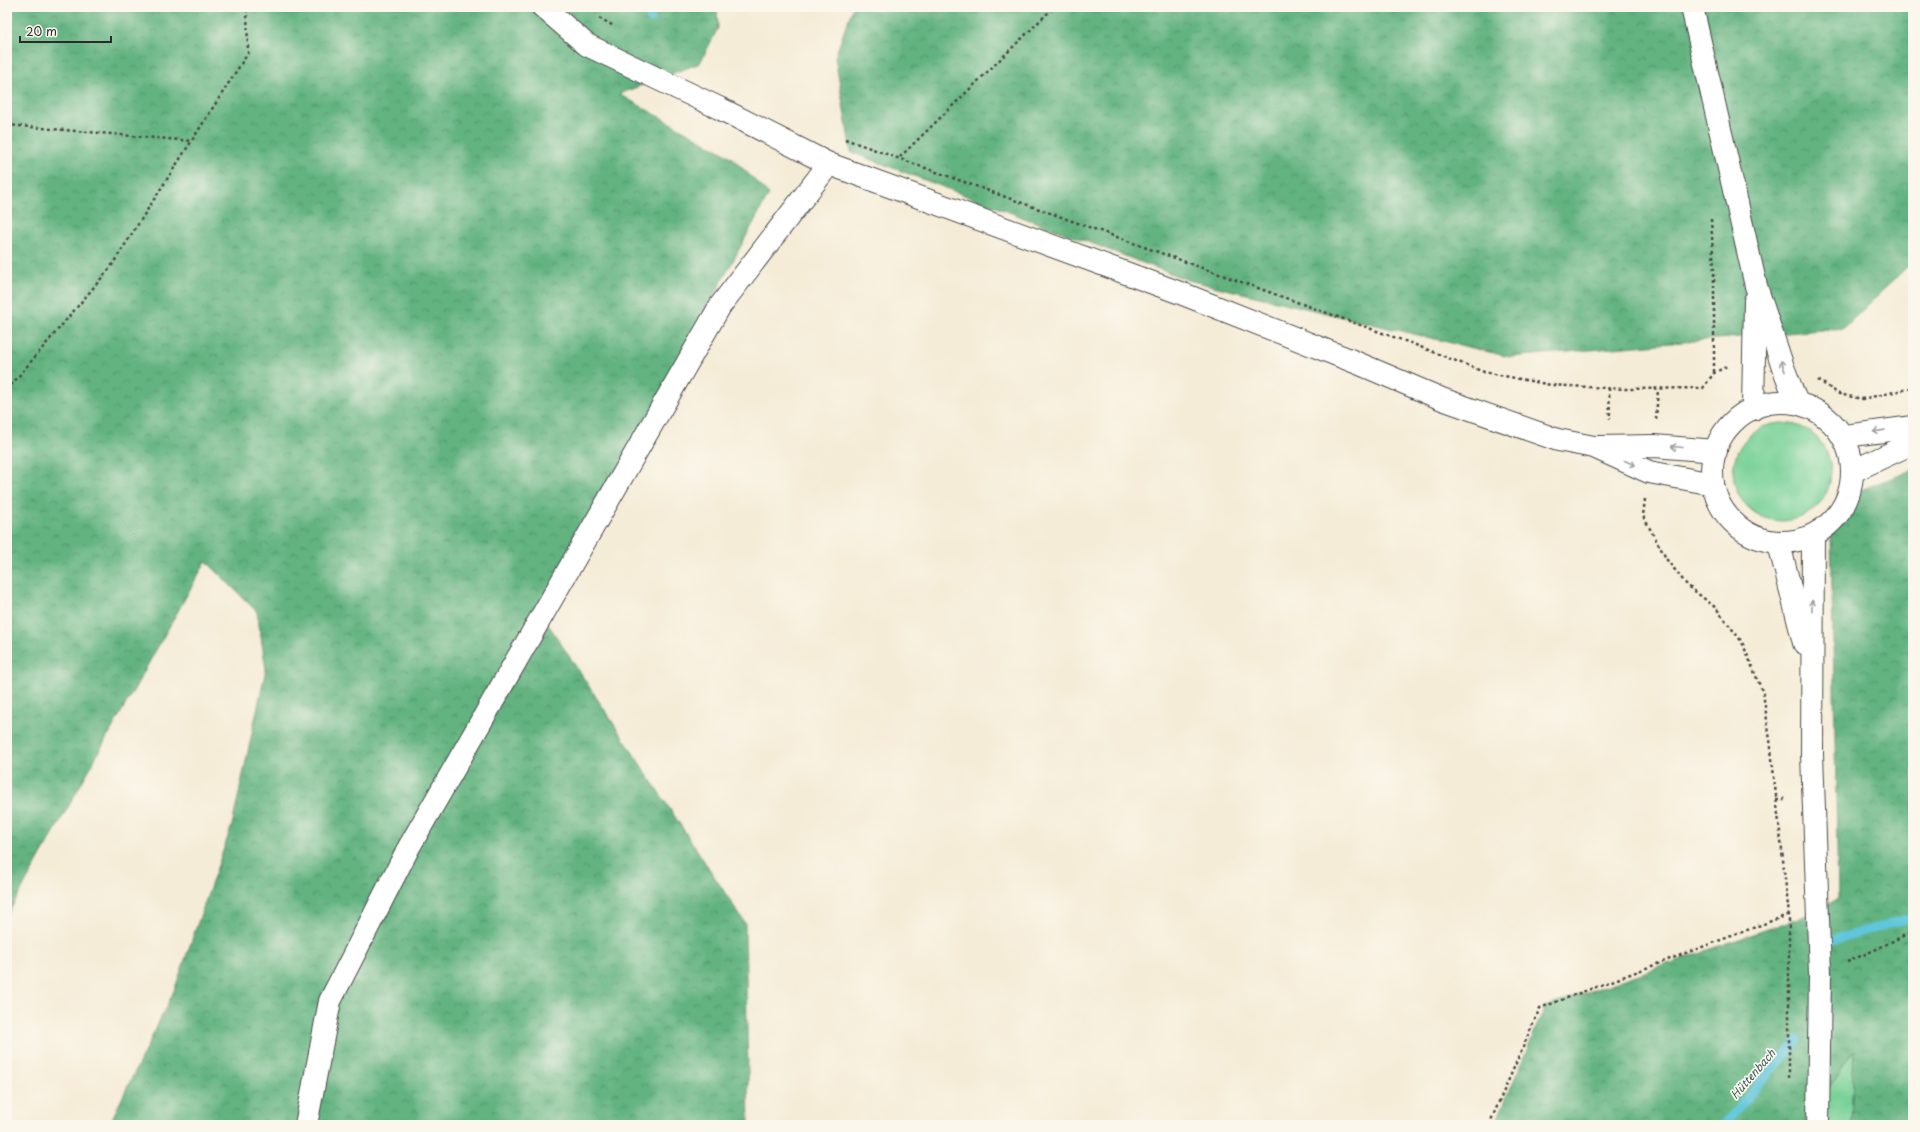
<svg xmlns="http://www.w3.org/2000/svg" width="1920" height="1132" viewBox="0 0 1920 1132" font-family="'Playpen Sans',sans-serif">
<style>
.green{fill:#78d198;stroke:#527e62}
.forest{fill:url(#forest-crowns);stroke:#466f56}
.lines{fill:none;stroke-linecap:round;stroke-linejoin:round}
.stream{stroke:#5ec6db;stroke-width:9}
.minor-casing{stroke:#494845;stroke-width:24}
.major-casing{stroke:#494845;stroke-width:24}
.path{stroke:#494845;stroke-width:2.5;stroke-dasharray:3 3;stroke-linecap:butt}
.minor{stroke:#fff;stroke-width:22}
.major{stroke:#fff;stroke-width:22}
.oneway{stroke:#a0a0a0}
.labels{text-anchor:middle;stroke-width:3.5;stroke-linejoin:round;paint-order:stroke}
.water-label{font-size:11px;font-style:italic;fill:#3a5a60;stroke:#fbf7ec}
</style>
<defs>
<pattern id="forest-crowns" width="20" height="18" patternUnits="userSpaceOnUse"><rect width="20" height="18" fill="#62b380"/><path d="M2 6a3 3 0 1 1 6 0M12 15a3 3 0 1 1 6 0" fill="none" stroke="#519269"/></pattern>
</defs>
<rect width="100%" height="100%" fill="#fbf7ec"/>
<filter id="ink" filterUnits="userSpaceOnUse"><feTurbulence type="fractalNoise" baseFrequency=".025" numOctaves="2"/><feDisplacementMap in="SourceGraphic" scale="8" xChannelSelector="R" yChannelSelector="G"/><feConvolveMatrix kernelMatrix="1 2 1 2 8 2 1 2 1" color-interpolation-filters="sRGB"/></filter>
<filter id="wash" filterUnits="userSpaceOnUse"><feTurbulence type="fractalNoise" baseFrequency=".012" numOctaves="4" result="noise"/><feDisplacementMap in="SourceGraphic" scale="16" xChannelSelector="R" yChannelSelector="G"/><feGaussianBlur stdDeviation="0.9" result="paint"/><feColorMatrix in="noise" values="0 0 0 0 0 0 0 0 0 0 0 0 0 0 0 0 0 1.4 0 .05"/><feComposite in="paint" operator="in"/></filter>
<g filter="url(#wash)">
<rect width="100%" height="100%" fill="#f5ecd7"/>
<g class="green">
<circle cx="1782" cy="472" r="49"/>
<polygon points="1854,1050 1851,1125 1804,1125"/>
</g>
<g class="forest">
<polygon points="7,7 717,7 718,28 700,63 619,94 731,157 769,194 542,615 745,923 749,1125 109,1125 174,991 232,825 266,669 257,612 206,561 7,916"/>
<polygon points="853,7 1913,7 1913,261 1844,328 1510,357 1188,280 851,152 835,57"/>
<polygon points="1913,470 1913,1125 1851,1125 1854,1050 1804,1125 1495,1125 1545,1007 1802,917 1838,899 1831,536 1855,492"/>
</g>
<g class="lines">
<g class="stream">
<polyline points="648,7 651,19"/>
<polyline points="1826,942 1913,917"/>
<polyline points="1725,1125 1726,1122 1799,1039"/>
</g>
</g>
</g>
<g filter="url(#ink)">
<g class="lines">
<defs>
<g id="minor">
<polyline points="1692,7 1756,286 1783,367 1797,403"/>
<polyline points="1753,409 1755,301"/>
<polyline points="1813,536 1812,754 1820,973 1818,1125"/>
<polyline points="1779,544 1804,643"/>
<polyline points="306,1125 330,1001 409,847 720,306 829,164"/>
</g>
<g id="major">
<polyline points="543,7 587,45 719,108 829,164 1183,294 1355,362 1442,399 1558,440 1594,447 1649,472 1713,484"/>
<circle cx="1782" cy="472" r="70"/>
<polyline points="1845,436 1913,427"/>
<polyline points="1599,447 1654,446 1716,451"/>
<polyline points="1853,471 1913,443"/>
</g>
</defs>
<use href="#minor" class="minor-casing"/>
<use href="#major" class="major-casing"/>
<g class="path">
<polyline points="599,18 614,26"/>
<polyline points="7,125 191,141"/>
<polyline points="845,139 1413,344 1484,372 1551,385 1625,389 1703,388 1714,373 1727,366"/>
<polyline points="900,157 1054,7"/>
<polyline points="1711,219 1714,271 1714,373"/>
<polyline points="1818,380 1839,394 1862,399 1913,388"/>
<polyline points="1609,388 1610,419"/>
<polyline points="7,390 110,268 248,53 247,7"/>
<polyline points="1656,419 1658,389"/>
<polyline points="1645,499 1643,516 1667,560 1687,585 1716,608 1742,642 1763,693 1770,740 1789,915 1789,1078"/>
<polyline points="1776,799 1788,799"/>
<polyline points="1847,962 1879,948 1913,931"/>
<polyline points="1489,1125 1540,1008 1790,914"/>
</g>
<use href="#minor" class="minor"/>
<use href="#major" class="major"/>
</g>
<defs><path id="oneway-shaft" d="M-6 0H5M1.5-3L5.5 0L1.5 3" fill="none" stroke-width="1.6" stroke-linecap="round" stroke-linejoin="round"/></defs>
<g class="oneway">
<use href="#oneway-shaft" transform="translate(1783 366) rotate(-110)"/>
<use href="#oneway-shaft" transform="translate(1879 431) rotate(172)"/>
<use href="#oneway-shaft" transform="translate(1677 447) rotate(-175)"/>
<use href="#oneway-shaft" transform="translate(1630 463) rotate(24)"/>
<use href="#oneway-shaft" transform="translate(1812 606) rotate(-89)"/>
</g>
</g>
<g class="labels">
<g class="water-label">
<text transform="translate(1753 1074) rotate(-49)" y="4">Hüttenbach</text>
</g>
</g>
<rect width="1920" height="1132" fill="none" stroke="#fbf7ec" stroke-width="24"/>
<path d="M20 36v6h91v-6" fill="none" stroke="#2b2b2b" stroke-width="2"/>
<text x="26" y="36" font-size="12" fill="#2b2b2b" stroke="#fbf7ec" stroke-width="3" paint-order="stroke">20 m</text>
</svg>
